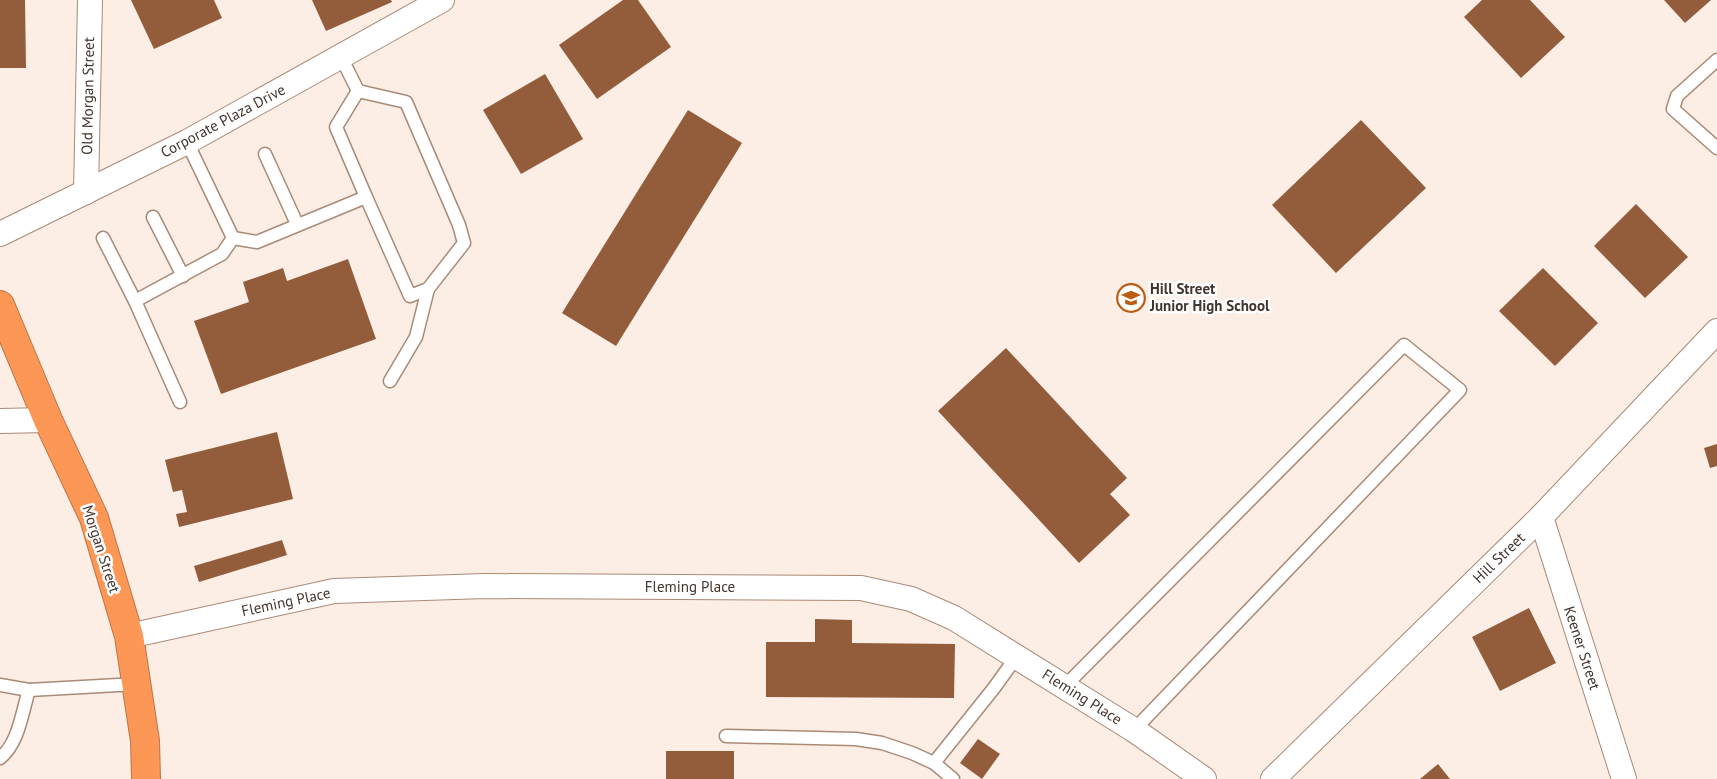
<svg xmlns="http://www.w3.org/2000/svg" width="1717" height="779" viewBox="0 0 1717 779" font-family="'PT Sans',sans-serif">
<style>
.building{fill:#935d3c}
.lines{fill:none;stroke-linecap:round;stroke-linejoin:round}
.lane-casing{stroke:#aa8a77;stroke-width:15}
.street-casing{stroke:#aa8a77;stroke-width:26}
.highway-casing{stroke:#bb7548;stroke-width:30}
.lane{stroke:#fff;stroke-width:12}
.street{stroke:#fff;stroke-width:24}
.highway{stroke:#fc9756;stroke-width:28}
.labels{text-anchor:middle;stroke-width:5;stroke-linejoin:round;paint-order:stroke}
.street-label{font-size:15px;fill:#42352d;stroke:#fefefe}
.poi-label{font-size:15px;font-weight:bold;fill:#42352d;stroke:#fefefe;text-anchor:start}
</style>
<rect width="100%" height="100%" fill="#fcede5"/>
<g class="building">
<polygon points="0,0 25,0 26,68 0,68"/>
<polygon points="131,0 214,0 222,18 154,49"/>
<polygon points="312,0 391,0 392,2 326,31"/>
<polygon points="623,0 638,0 671,47 597,99 559,45"/>
<polygon points="1482,0 1530,0 1565,37 1521,78 1464,17"/>
<polygon points="1664,0 1711,0 1685,23"/>
<polygon points="545,74 583,139 521,174 483,110"/>
<polygon points="688,110 742,143 616,346 562,313"/>
<polygon points="1361,120 1426,188 1336,273 1272,205"/>
<polygon points="1636,204 1688,257 1645,298 1594,246"/>
<polygon points="348,259 376,339 221,394 194,321 249,302 243,282 283,268 287,281"/>
<polygon points="1543,268 1598,323 1555,366 1499,311"/>
<polygon points="1006,348 1127,478 1110,494 1130,515 1079,563 938,411"/>
<polygon points="277,432 293,499 179,527 176,514 187,512 182,490 173,492 165,460"/>
<polygon points="1717,444 1717,466 1710,468 1704,448"/>
<polygon points="282,540 287,555 199,582 194,566"/>
<polygon points="1529,608 1556,663 1500,691 1472,637"/>
<polygon points="815,619 852,620 852,643 955,644 954,698 766,697 766,642 815,642"/>
<polygon points="978,739 1000,754 982,779 960,763"/>
<rect x="666" y="751" width="68" height="28"/>
<polygon points="1438,764 1450,779 1420,779"/>
</g>
<g class="lines">
<defs>
<g id="lane">
<polyline points="1717,60 1677,96 1673,109 1717,148"/>
<polyline points="358,91 336,127 366,197"/>
<polyline points="265,154 297,224"/>
<polyline points="153,217 183,276"/>
<polyline points="103,238 135,301"/>
<polyline points="233,238 257,242 366,197 410,296 428,289 464,243 459,225 406,102 358,91 341,57"/>
<polyline points="390,381 416,337 428,289"/>
<polyline points="180,402 135,301 222,254 233,238 187,142"/>
<polyline points="0,685 29,690 136,684"/>
<polyline points="1064,687 1404,345 1460,390 1134,730"/>
<polyline points="726,736 856,739 882,743 912,753 934,763"/>
<path d="M0,758C19,743 22,712 29,690"/>
<polyline points="953,779 934,763 994,688 1017,656"/>
</g>
<g id="street">
<polyline points="86,192 90,0"/>
<polyline points="0,234 187,142 442,0"/>
<polyline points="0,421 48,420"/>
<polyline points="1541,517 1624,779"/>
<polyline points="129,636 334,591 485,586 861,588 911,599 954,618 1134,730 1204,779"/>
<polyline points="1273,779 1541,517 1717,331"/>
</g>
<polyline id="highway" points="0,305 48,420 94,518 129,636 145,741 146,779"/>
</defs>
<use href="#lane" class="lane-casing"/>
<use href="#street" class="street-casing"/>
<use href="#highway" class="highway-casing"/>
<use href="#lane" class="lane"/>
<use href="#street" class="street"/>
<use href="#highway" class="highway"/>
</g>
<defs>
<symbol id="school-ring" viewBox="-11 -11 22 22"><circle r="9.5" fill="#fefefe" stroke="#bb5c12" stroke-width="1.5"/><path d="M0-5L7-2L0 1L-7-2ZM-4 1L0 2.5L4 1V4Q0 6-4 4Z" fill="#bb5c12"/></symbol>
</defs>
<g fill-rule="evenodd">
<use href="#school-ring" x="1115" y="282" width="32" height="32"/>
</g>
<g class="labels">
<g class="street-label">
<text transform="translate(88 96) rotate(-89)" y="5">Old Morgan Street</text>
<text transform="translate(223 121) rotate(-28)" y="5">Corporate Plaza Drive</text>
<text transform="translate(101 549) rotate(72)" y="5">Morgan Street</text>
<text transform="translate(1499 558) rotate(-44)" y="5">Hill Street</text>
<text x="690" y="592">Fleming Place</text>
<text transform="translate(286 602) rotate(-12)" y="5">Fleming Place</text>
<text transform="translate(1582 648) rotate(72)" y="5">Keener Street</text>
<text transform="translate(1082 697) rotate(32)" y="5">Fleming Place</text>
</g>
<g class="poi-label">
<text x="1150" y="294">Hill Street<tspan x="1150" dy="17">Junior High School</tspan></text>
</g>
</g>
</svg>
